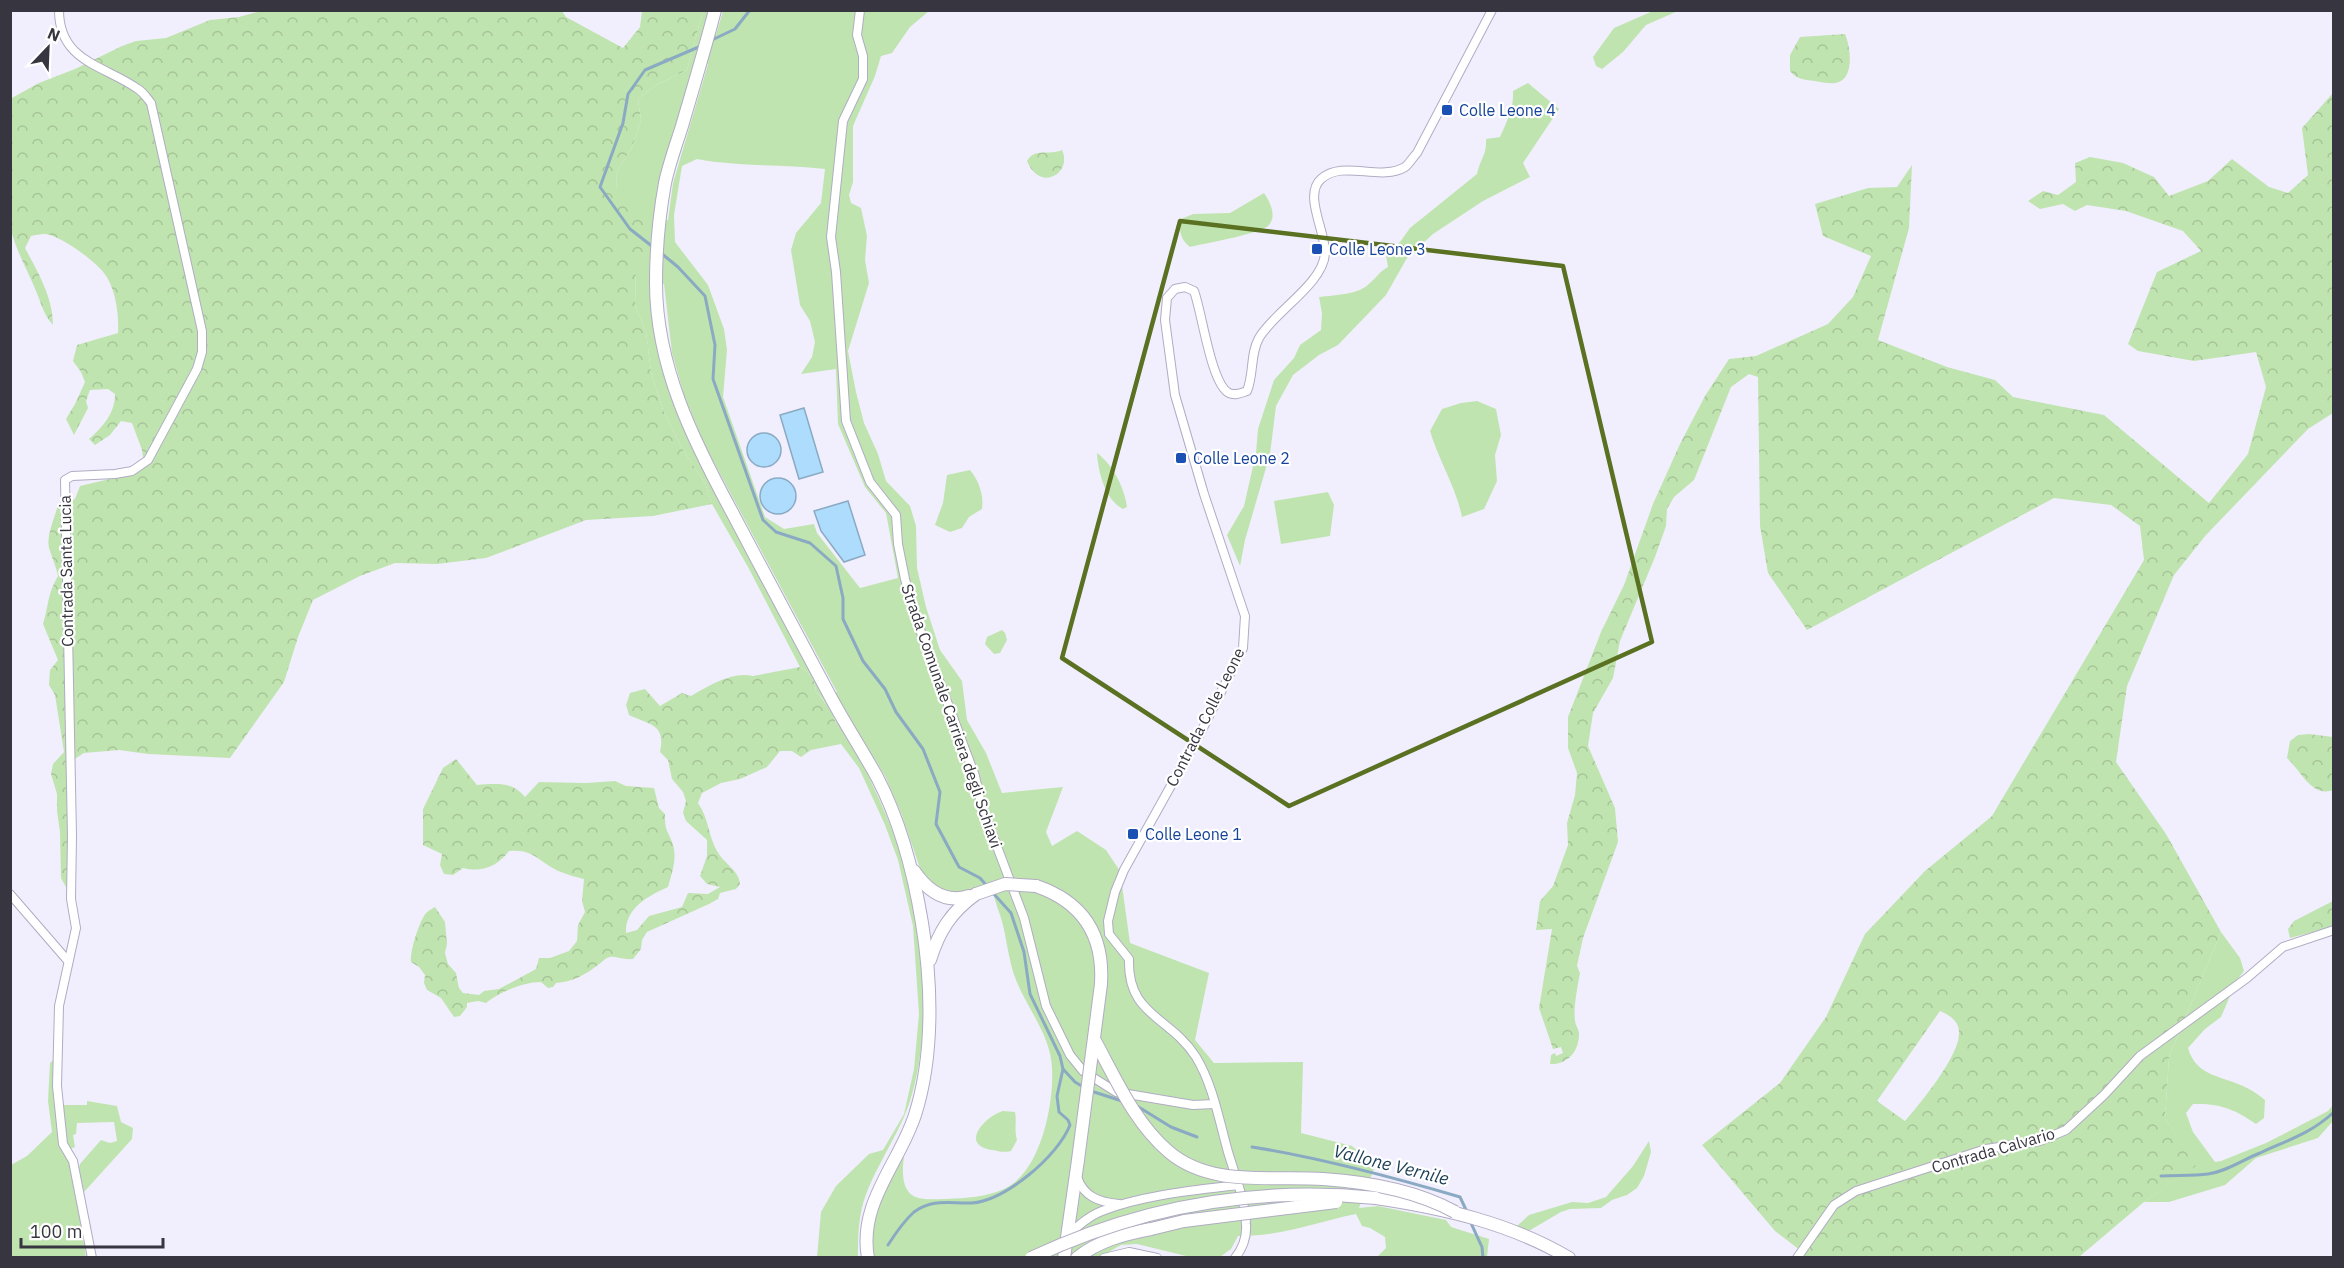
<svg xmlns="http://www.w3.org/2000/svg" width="2344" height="1268" viewBox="0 0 2344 1268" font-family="'IBM Plex Sans',sans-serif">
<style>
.grass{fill:#c0e4af;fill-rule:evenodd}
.forest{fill:url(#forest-crowns);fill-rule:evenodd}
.water{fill:#addcfc;stroke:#8aaac3;stroke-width:1.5}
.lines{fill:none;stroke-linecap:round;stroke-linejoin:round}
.stream{stroke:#8aaac3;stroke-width:3}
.street-casing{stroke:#b0acc3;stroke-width:10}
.primary-casing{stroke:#b0acc3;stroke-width:14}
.street{stroke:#fff;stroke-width:8}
.primary{stroke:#fff;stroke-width:12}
.primary-bridge-casing{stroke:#b0acc3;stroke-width:14;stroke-linecap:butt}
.primary-bridge{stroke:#fff;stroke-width:12}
.marked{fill:none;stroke:#5a7122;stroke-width:4.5;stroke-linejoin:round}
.transit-dot{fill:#1a4fb4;stroke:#fff;stroke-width:2}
.labels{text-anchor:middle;stroke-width:4.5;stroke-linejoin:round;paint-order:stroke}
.transit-label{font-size:16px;fill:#164399;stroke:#fff;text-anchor:start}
.street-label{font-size:16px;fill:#37353f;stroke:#fff}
.water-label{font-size:18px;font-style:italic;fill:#1b3f55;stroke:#fff}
</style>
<defs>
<pattern id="forest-crowns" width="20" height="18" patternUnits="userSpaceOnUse" patternTransform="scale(1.5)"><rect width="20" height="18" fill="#c0e4af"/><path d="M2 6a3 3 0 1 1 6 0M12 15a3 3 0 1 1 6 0" fill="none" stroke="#a6c498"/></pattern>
</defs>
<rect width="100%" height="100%" fill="#f1effe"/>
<g class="grass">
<path d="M703,11H709L704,31L716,34L723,11H929L910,27L892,53L881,56L875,76L853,126V182L849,195L851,203L861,208L867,236L865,260L869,283L848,351L856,392L864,423L878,454L886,481L910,506L916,526L917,568L926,607L940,650L962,681L967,720L986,753L1002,793L1063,787L1046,832L1052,846L1077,831L1106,850L1120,871L1130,943L1209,973L1195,1040L1214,1063L1303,1062L1301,1133L1352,1146L1375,1166L1359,1208L1378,1206L1446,1220L1451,1227L1489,1239L1487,1257H1377L1386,1248L1385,1237L1370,1228L1362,1226L1356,1214C1317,1222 1279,1237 1238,1236L1231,1249L1220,1257H1190L1137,1244L1121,1245L1100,1257H1085L1130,1228L1092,1241L1070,1257H874C865,1221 881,1184 904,1155C903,1166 901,1181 908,1191C915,1202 934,1199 946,1199C966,1198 986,1197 1004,1189C1041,1172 1054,1104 1052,1068C1051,1036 1027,1008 1016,980C1008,960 1007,938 1001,918C997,906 993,896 992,883L962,894L947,893L935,888L922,874L901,813L885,776L874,758L863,764C878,797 895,831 904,866C924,939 933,1032 909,1104C897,1139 870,1174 862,1208C858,1225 858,1240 858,1257H817L821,1212L836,1186L869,1154L883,1150L904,1114L914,1069L919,1014L913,926L898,860L885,825L859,768L841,744L836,721L823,699L816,692C815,680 811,673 800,667L748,567L712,504L705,483L683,450L663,410L651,372L646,332L635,305L636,269L616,190L617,172L632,147L641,120L638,99L656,85L687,70ZM696,60L708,64L673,183L668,220L655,218ZM697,159C739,167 782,164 825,169L821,203L796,233L791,250L800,305L810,321L815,342L812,357L801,374L836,369L838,424L865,487L886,513L898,578L860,588L817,533L814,524L784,529L765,517L723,397L727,350L724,329L708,285L675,242L674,215L682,166ZM664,284L672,353L684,395L704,444L837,692L826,698L693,450L672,399L660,355L651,285ZM1037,882L1068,896L1106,968L1105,984L1095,983C1098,938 1079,906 1035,893Z"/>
<polygon points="1653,11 1678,11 1646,25 1623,52 1602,69 1596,66 1593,57 1614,28"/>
<path d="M1528,83L1559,109L1523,163L1530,177L1483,201L1433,234L1407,258L1386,295L1338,345L1319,355L1293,375L1276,406L1270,454L1245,540L1240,566L1227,535L1244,506L1256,453L1258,429L1274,380L1294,358L1300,345L1321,330L1322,313L1319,297C1334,295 1359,295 1370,283C1378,276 1378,273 1388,267L1386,255L1400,242L1410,228L1477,174C1480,159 1487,155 1486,139L1500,137C1507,121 1514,108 1513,91Z"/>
<path d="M1264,193C1270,202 1277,215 1269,225C1261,234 1205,243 1190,247C1180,239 1179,231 1181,219L1193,214L1230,213Z"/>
<path d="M1477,401L1496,409L1501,435L1495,455L1497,481L1484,509L1462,517C1456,487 1439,461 1430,431L1442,409L1461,403Z"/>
<path d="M1097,453C1113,465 1124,487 1127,507L1123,509C1105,500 1098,472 1097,453Z"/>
<path d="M970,470C979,481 984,495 982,509L969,517L962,528L950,532L935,525L943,503L947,475Z"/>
<polygon points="1328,492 1334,505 1330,536 1281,544 1274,501"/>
<polygon points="1002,630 1005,633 1007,640 1000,653 994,654 985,644 987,637"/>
<path d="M2221,932L2240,958L2244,971L2237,980L2221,1017L2205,1029L2188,1048C2196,1078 2226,1076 2249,1089C2255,1092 2260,1096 2265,1100L2264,1118L2256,1124C2234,1109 2220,1103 2193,1104L2186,1113L2193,1132L2215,1162L2221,1161L2266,1143L2328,1111L2333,1105V1121L2318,1138L2256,1158L2225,1185L2169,1202H2144L2195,1166L2165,1118L2169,1057Z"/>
<polygon points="53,1060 53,1087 71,1163 86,1257 11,1258 11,1165 27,1156 52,1132 48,1101 50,1063"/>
<polygon points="87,1101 117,1106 121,1122 133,1128 132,1139 84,1192 79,1168 80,1164 101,1140 110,1143 117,1141 114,1122 77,1123 76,1134 73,1135 75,1147 70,1149 65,1136 62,1105 87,1105"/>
<path d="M1003,1111L1015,1112C1017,1121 1014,1130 1017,1140L1011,1151C1003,1153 999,1151 992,1150C959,1145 985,1116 1003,1111Z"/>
<polygon points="1649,1141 1651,1152 1644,1176 1637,1188 1627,1195 1612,1200 1601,1208 1570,1209 1561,1212 1527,1232 1517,1226 1529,1215 1572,1202 1588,1203 1606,1197 1633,1166"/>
</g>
<g class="forest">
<path d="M261,11H562L566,17L623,48L640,27L642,11H703L687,70L656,85L638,99L641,120L632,147L617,172L616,190L637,211L647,226L644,264L636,270L635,305L646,332L651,372L663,410L683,450L705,483L712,504L653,516L586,520L486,558L437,564L395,563L360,576L313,600L298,637L284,682L230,758L148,754L119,750L84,753L67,764V889L61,878L60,832L57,811V794L51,774L53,764L64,752L55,695L49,685L50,670L58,660L43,624C49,605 47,595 58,576C56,566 52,558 49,548C46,536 55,517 58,505L75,499L80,486L118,477L144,465L142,450L132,423L121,421L110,435L95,445L89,439C103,427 115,413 115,394L108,389L90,390L86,401L88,408L74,435L66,419L75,404L85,382L81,372L73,361L77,345L118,333C119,314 116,289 104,273C95,261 60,235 45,234C41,234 35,235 31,236L25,248C38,272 53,298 53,325C44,314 43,309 38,296C30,274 17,254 11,230L10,99L39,83L75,69L122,46L136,41L166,38L210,20L239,17Z"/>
<path d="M1845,34C1850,45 1855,76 1839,82C1832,85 1822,82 1815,81C1805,80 1796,79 1790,71V55L1800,37Z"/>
<path d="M2333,93V413L2308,429L2206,535L2174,575L2127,686L2116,762L2166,834L2221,932L2169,1057L2165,1118L2196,1166L2144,1202L2079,1257L1804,1258L1805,1254L1775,1231L1702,1145L1780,1083L1826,1017L1865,934L1925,871L1992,816L2144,560L2140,526L2111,505L2054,498L1807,630L1768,573L1760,526L1758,377L1749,374L1731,387L1694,480L1674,497L1667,509L1666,526L1655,557L1620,641L1613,678L1593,713L1588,746L1615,808L1618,842L1583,938L1577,966L1580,973C1578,984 1573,1009 1575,1020C1575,1025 1579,1029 1579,1034C1579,1052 1567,1065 1550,1064L1551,1055L1555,1053L1556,1056L1563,1053L1561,1047L1553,1049L1539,1008L1552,929L1536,930L1540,901L1553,886L1568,845L1567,823L1575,795L1577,773L1568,748V717L1601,632L1624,585L1653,504L1680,444L1705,396L1729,359L1756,356L1828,324L1853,297L1871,256L1823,236L1815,204L1868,188L1897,187L1912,165L1909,228L1878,340L1947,367L1995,380L2013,397L2104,415L2209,503L2248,454L2266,387L2256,352L2194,361L2138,351L2128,344L2157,272L2201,251L2183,231L2126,211L2087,205L2075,211L2063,204L2040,209L2028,201L2043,191L2058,195L2076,182L2075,163L2090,157L2123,163L2154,177L2169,196L2208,181L2232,159L2269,187L2288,193L2308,175L2302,128ZM1940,1011C1950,1015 1960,1022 1959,1034C1959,1056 1920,1104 1905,1121L1877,1101Z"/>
<path d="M1062,150C1073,173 1040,193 1027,161C1035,147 1049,156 1062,150Z"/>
<path d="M800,667C811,673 815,680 816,692C829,705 840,725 841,744L811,750L801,757L792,751H780L767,767L740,779L721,783L702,793L698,803C709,819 708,835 717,851C724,864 739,870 740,884L736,889L720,893L718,899L709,904L647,932L642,940L641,949L633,959C623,960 615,956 610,957C605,958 602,962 598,965C585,975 572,982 556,983L553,987L548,988L541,982C524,982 499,992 486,1003L478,1001L467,1003V1007L460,1016L454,1017L441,998L427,990L424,983L425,975L419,967L411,962C410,951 418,926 424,916C426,912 431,909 435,907L445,922L447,944L445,953L448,964L456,973L459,988L463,993L479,995L484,991L499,989L536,969L539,958H550L569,951L577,941L578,925L585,912L582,901L584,879C576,877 568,875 561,872C541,864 534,848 509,851C498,866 482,873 463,868L453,875L444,874L440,865L442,854L423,845V809L443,768L456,759L477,785C496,784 512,781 525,797L539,782L586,783L615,781L626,786L654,788L659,808L665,814C665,832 667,828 672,842C678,857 672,873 668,887C648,896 625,908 626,933L637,930L649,916L682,907L688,893L708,894L720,887L707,884L700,876L707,856V840L686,821L683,813L686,801L683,792L672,779L668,760L660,752C666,723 649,725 629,715L626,705L630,693L645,689L660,706L682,693L691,696C709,686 732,671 753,676Z"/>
<path d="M2309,734L2333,737V790C2312,798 2301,771 2287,758L2290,741L2298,735Z"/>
<polygon points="2333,901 2333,927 2290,938 2288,929 2294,921"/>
</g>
<g class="water">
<polygon points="804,408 823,472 799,479 780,415"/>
<circle cx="764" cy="450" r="17"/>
<circle cx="778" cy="496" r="18"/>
<polygon points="848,501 865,555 844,562 821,531 814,511"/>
</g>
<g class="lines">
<g class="stream">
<polyline points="712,40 735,29 750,10"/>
<polyline points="653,247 630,229 600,187 623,123 628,94 645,70 701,46"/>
<polyline points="661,253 678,267 705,296 715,345 713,379 763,520 776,532 810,543 836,566 843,598 843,619 863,661 885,689 896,712 923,749 940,792 936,824 959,867 980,878 987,886"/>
<polyline points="993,893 1011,913 1024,952 1030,994 1060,1056 1063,1069 1075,1082 1085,1088"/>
<polyline points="1091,1091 1125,1102"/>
<polyline points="1137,1106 1171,1127 1197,1137"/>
<path d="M1252,1147C1322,1158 1392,1177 1460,1197L1468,1214"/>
<path d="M2161,1176C2176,1175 2193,1176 2208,1174C2228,1171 2242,1160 2260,1153C2288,1140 2310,1134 2334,1112"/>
<polyline points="1471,1223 1482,1247 1483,1258"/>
<path d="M888,1245C895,1234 904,1221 914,1212C933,1198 951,1204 972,1203C1006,1200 1058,1156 1070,1125L1068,1120L1059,1112L1057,1096L1063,1069"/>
</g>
<defs>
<g id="street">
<path d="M59,10C59,62 104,65 138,89C143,92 147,98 151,103L202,331V352L197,369L148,460L132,471L115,474L72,476L65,480L72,836L71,899L76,928L59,1006L57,1086L63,1144L73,1161L92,1258"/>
<polyline points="860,10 857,35 863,56 863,79 843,121 831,237 836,272 846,421 870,482 896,515 898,544 905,579 919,627 975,776 981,804 1024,918 1046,1006 1070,1055 1083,1071 1116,1092 1193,1105 1214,1104"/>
<polyline points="10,894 68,961"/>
<path d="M1077,1177C1084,1197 1099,1202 1119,1204"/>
<path d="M1068,1235C1078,1226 1089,1216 1102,1211C1142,1195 1196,1190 1238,1185"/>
<polyline points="1104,1258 1129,1252 1157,1258"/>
<path d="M1235,1258C1243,1248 1247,1237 1246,1224C1245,1200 1235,1175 1228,1152C1219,1120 1213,1085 1196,1057C1170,1016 1127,1016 1129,959L1109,934L1108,921L1115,892L1124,870L1203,728L1243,648L1245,616L1204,494L1175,395L1165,320L1167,298L1175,289L1185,287L1194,291C1202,312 1211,384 1229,393C1235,396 1241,393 1247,391C1254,374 1250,354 1259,338C1274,312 1324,283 1325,253C1326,232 1303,195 1321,179C1343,159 1380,182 1405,167C1409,164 1413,157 1417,153L1492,10"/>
<polyline points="1797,1258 1834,1205 1856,1191 1986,1149 2040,1141 2066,1130 2104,1095 2140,1056 2247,978 2283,947 2334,930"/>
</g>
<g id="primary">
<path d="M715,10C705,49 693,88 682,126C676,145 669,164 665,183C659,216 656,250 656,283C656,367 694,442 733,514C765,575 798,636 830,696C845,724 862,750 877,777C900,821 914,874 922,923C932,984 934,1055 915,1115C899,1164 858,1203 868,1258"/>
<path d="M914,871C927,890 945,904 969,896"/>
<path d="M1036,886C1083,902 1104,935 1101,984"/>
<path d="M930,960C939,931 951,912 976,894"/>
<path d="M1376,1198C1443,1208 1510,1223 1569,1258"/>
<polyline points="1064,1258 1078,1160"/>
<path d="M1077,1258C1098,1241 1124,1234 1151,1229"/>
</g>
</defs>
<use href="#street" class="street-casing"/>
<use href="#primary" class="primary-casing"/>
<use href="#street" class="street"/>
<use href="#primary" class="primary"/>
<defs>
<g id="primary-bridge">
<polyline points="976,894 1005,884 1036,886"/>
<path d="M1094,1039C1116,1079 1134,1122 1169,1152C1212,1188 1272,1175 1323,1179C1368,1182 1415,1190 1455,1212"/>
<polyline points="1078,1160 1101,984"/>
<polyline points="1151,1229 1184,1221 1336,1202"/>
<path d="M1031,1258C1141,1206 1256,1186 1376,1198"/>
</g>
</defs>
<use href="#primary-bridge" class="primary-bridge-casing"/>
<use href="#primary-bridge" class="primary-bridge"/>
</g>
<path class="marked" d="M1180,221L1563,266L1652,642L1289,806L1062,658Z"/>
<g class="transit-dot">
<rect x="1441" y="104" width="12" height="12" rx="3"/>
<rect x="1311" y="243" width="12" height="12" rx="3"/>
<rect x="1175" y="452" width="12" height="12" rx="3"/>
<rect x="1127" y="828" width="12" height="12" rx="3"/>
</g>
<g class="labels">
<g class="transit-label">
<text x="1459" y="116">Colle Leone 4</text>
<text x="1329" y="255">Colle Leone 3</text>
<text x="1193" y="464">Colle Leone 2</text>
<text x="1145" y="840">Colle Leone 1</text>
</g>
<g class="street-label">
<text transform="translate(66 571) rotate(-91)" y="6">Contrada Santa Lucia</text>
<text transform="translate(952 716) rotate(71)" y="6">Strada Comunale Carriera degli Schiavi</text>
<text transform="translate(1205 717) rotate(-63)" y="6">Contrada Colle Leone</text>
<text transform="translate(1993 1150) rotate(-16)" y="6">Contrada Calvario</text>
</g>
<g class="water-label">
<text transform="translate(1391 1165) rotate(14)" y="6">Vallone Vernile</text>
</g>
</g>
<rect width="2344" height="1268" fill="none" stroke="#37353f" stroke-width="24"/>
<g transform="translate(48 48) rotate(23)" stroke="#ffffff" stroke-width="4.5" paint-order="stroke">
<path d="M0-4.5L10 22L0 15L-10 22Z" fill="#37353f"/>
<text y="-9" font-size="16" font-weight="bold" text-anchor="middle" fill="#37353f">N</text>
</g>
<path d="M21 1238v9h142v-9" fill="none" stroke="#37353f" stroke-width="3"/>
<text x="30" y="1238" font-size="18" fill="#37353f" stroke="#ffffff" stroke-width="4.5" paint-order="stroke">100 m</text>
</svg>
